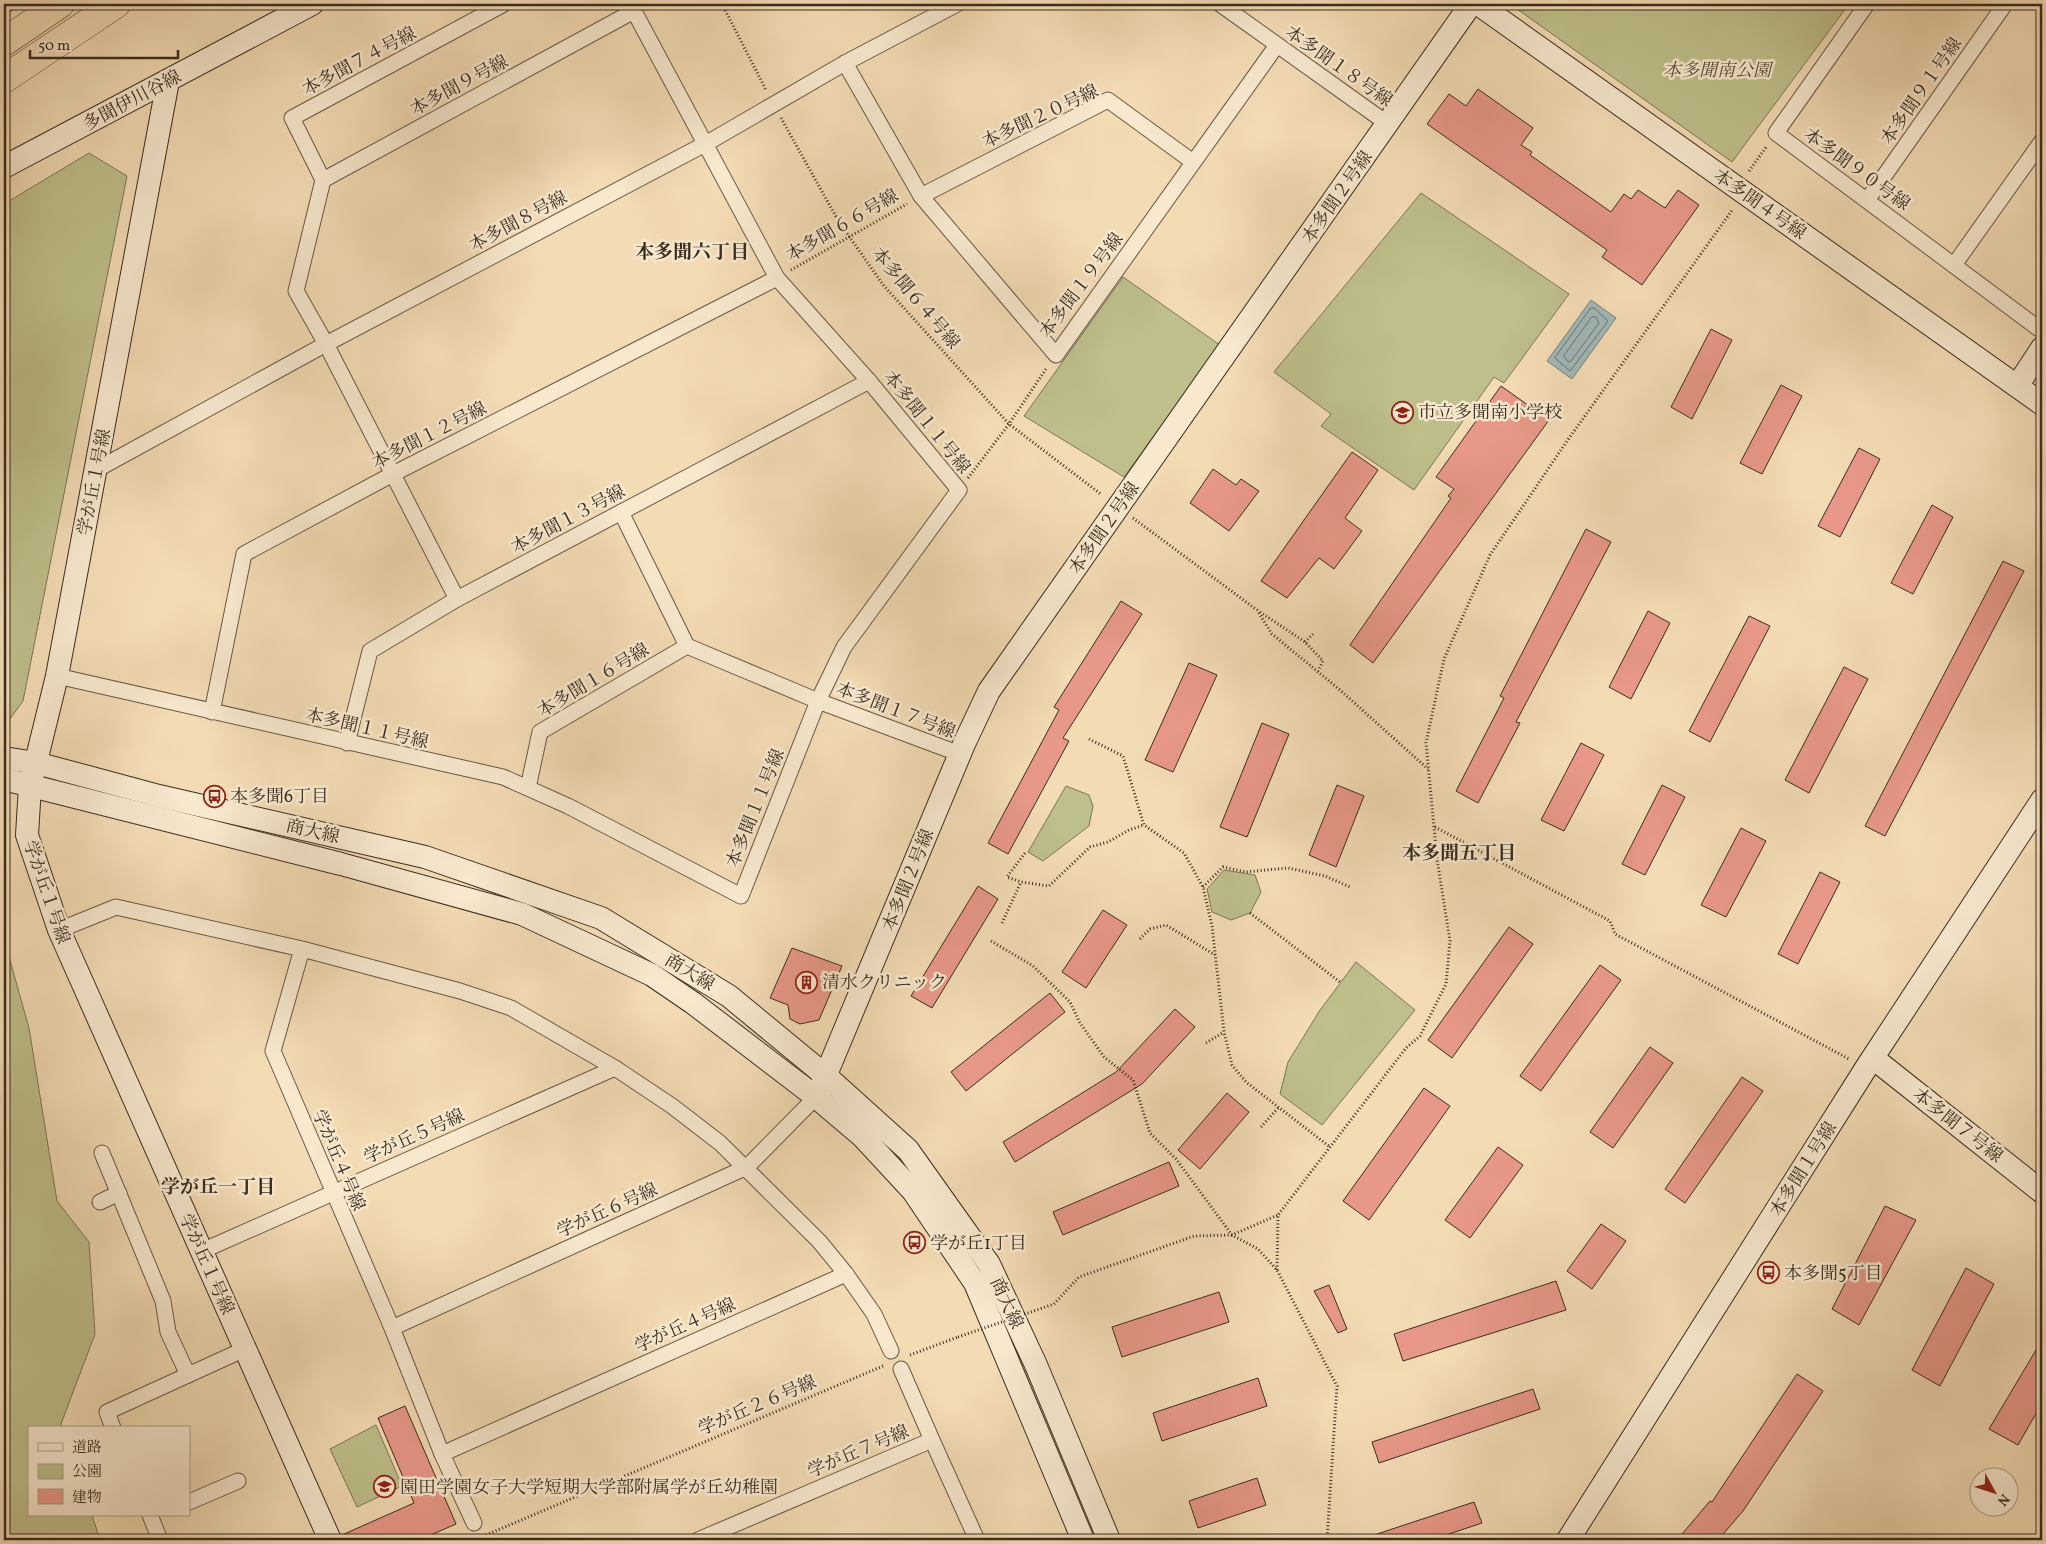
<svg xmlns="http://www.w3.org/2000/svg" width="2046" height="1544" viewBox="0 0 2046 1544" font-family="Vollkorn,'Noto Serif JP',serif">
<style>
.green{fill:#bebf8b;stroke:#7c7656}
.water{fill:#a0b8b8;stroke:#77807b}
.lines{fill:none;stroke-linecap:round;stroke-linejoin:round}
.shore{stroke:#6c726c;stroke-width:1}
.building{fill:#e89888;stroke:#392d20}
.street-casing{stroke:#685845;stroke-width:17}
.secondary-casing{stroke:#392d20;stroke-width:24}
.highway-casing{stroke:#392d20;stroke-width:29}
.path{stroke:#392d20;stroke-width:3;stroke-dasharray:1 2.5;stroke-linecap:butt}
.street{stroke:#f7e8ce;stroke-width:15}
.secondary{stroke:#f7e8ce;stroke-width:22}
.highway{stroke:#f3dbb4;stroke-width:28}
.path-bridge{stroke:#392d20;stroke-width:3;stroke-dasharray:1 2.5;stroke-linecap:butt}
.labels{text-anchor:middle;stroke-width:5;stroke-linejoin:round;paint-order:stroke}
.street-label{font-size:18px;fill:#392d20;stroke:#f7e8ce}
.park-label{font-size:18px;font-style:italic;fill:#544a35;stroke:#f7e8ce}
.poi-label{font-size:18px;fill:#392d20;stroke:#f7e8ce;text-anchor:start}
.neighbourhood-label{font-size:19px;font-weight:bold;fill:#392d20;stroke:#f7e8ce}
</style>
<rect width="100%" height="100%" fill="#f3dbb4"/>
<filter id="stains"><feTurbulence type="fractalNoise" baseFrequency=".004" numOctaves="4"/><feColorMatrix values="0 0 0 0 .2 0 0 0 0 .09 0 0 0 0 .02 0 0 0 .5 -.17"/></filter>
<radialGradient id="worn" r=".72"><stop offset=".6" stop-color="#630" stop-opacity="0"/><stop offset="1" stop-color="#630" stop-opacity=".3"/></radialGradient>
<g class="green">
<polygon points="1510,4 1849,4 1732,162"/>
<polygon points="89,153 127,176 23,701 4,727 4,204"/>
<polygon points="1421,193 1569,294 1504,383 1494,377 1414,490 1321,426 1331,414 1274,372"/>
<polygon points="1123,277 1220,345 1124,477 1024,416"/>
<polygon points="1066,786 1089,795 1093,806 1089,826 1043,861 1028,852"/>
<polygon points="1224,870 1255,875 1261,892 1250,913 1231,920 1212,912 1207,889"/>
<polygon points="4,939 29,1028 57,1201 89,1242 95,1334 61,1424 62,1428 29,1428 29,1515 92,1515 100,1540 4,1540"/>
<polygon points="1356,962 1415,1010 1322,1125 1280,1094 1288,1062 1320,1010"/>
<polygon points="376,1425 402,1486 357,1507 330,1449"/>
</g>
<polygon class="water" points="1591,300 1616,318 1572,379 1547,361"/>
<g class="lines">
<g class="shore">
<polygon points="1591,308 1594,308 1608,321 1570,371 1555,358"/>
<polygon points="1592,317 1596,317 1599,323 1571,361 1568,362 1564,356"/>
</g>
</g>
<g class="building">
<polygon points="1478,89 1533,128 1521,145 1532,152 1530,155 1611,212 1624,194 1631,199 1638,190 1665,208 1678,190 1699,205 1642,285 1602,257 1607,250 1427,124 1449,94 1466,106"/>
<polygon points="1711,329 1732,340 1692,419 1671,407"/>
<polygon points="1781,385 1802,396 1762,474 1740,463"/>
<polygon points="1501,386 1549,420 1373,663 1350,645 1451,498 1448,496 1454,489 1436,477"/>
<polygon points="1859,448 1880,459 1840,537 1818,526"/>
<polygon points="1352,452 1378,470 1345,518 1362,531 1334,569 1319,558 1287,598 1261,581"/>
<polygon points="1213,469 1236,485 1241,479 1259,491 1229,531 1190,503"/>
<polygon points="1932,505 1953,517 1913,594 1891,583"/>
<polygon points="1586,529 1611,542 1516,722 1520,723 1478,803 1456,791 1504,698 1500,696"/>
<polygon points="2003,561 2024,571 1885,836 1865,826"/>
<polygon points="1121,601 1142,614 1063,738 1069,741 1008,854 988,843 1059,710 1054,707"/>
<polygon points="1648,611 1670,623 1631,699 1609,687"/>
<polygon points="1749,616 1770,626 1710,742 1689,731"/>
<polygon points="1189,663 1217,675 1173,772 1145,760"/>
<polygon points="1844,667 1868,679 1809,793 1785,780"/>
<polygon points="1262,723 1289,734 1247,837 1220,827"/>
<polygon points="1581,743 1604,755 1564,831 1541,820"/>
<polygon points="1337,785 1364,796 1336,867 1309,855"/>
<polygon points="1662,785 1685,797 1645,875 1622,864"/>
<polygon points="1741,828 1766,841 1726,917 1701,905"/>
<polygon points="1820,872 1840,882 1798,964 1778,954"/>
<polygon points="978,886 998,899 932,1008 911,996"/>
<polygon points="1103,910 1127,925 1086,988 1062,972"/>
<polygon points="1509,927 1533,944 1452,1058 1428,1040"/>
<polygon points="792,948 842,966 819,1020 800,1024 790,1019 788,1005 770,998"/>
<polygon points="1600,965 1621,980 1541,1091 1520,1076"/>
<polygon points="1050,993 1065,1012 966,1091 951,1072"/>
<polygon points="1175,1009 1195,1027 1142,1084 1015,1162 1003,1142 1116,1072"/>
<polygon points="1650,1047 1673,1063 1613,1148 1590,1132"/>
<polygon points="1742,1077 1763,1091 1685,1203 1665,1189"/>
<polygon points="1424,1088 1450,1106 1369,1220 1343,1201"/>
<polygon points="1227,1093 1249,1112 1200,1169 1178,1150"/>
<polygon points="1498,1147 1523,1165 1470,1238 1445,1220"/>
<polygon points="1169,1162 1179,1186 1063,1235 1053,1212"/>
<polygon points="1885,1206 1916,1220 1859,1325 1832,1309"/>
<polygon points="1601,1224 1626,1241 1592,1289 1567,1271"/>
<polygon points="1966,1268 1994,1284 1940,1386 1912,1370"/>
<polygon points="1556,1281 1566,1310 1403,1361 1394,1334"/>
<polygon points="1329,1285 1347,1329 1338,1333 1314,1291"/>
<polygon points="1219,1292 1229,1322 1122,1357 1112,1327"/>
<polygon points="2042,1340 2042,1403 2018,1445 1989,1429"/>
<polygon points="1797,1374 1823,1391 1743,1511 1718,1540 1677,1540 1710,1501 1712,1502"/>
<polygon points="1258,1378 1267,1406 1162,1441 1153,1413"/>
<polygon points="1533,1389 1540,1409 1379,1463 1372,1442"/>
<polygon points="405,1406 456,1524 419,1540 343,1540 342,1535 414,1503 378,1418"/>
<polygon points="1257,1478 1266,1505 1198,1528 1189,1501"/>
<polygon points="1474,1502 1482,1523 1431,1540 1369,1540 1368,1537"/>
</g>
<g class="lines">
<defs>
<g id="street">
<polyline points="1220,4 1388,124"/>
<polyline points="1867,4 1776,133 2042,331"/>
<polyline points="4,6 7,4"/>
<polyline points="845,63 921,196 1056,355 1277,45"/>
<polyline points="323,180 292,118 504,4"/>
<polyline points="921,196 1108,100 1193,162"/>
<polyline points="1868,199 2005,4"/>
<polyline points="1954,265 2042,141"/>
<polyline points="96,470 326,344 707,143 845,63 957,4"/>
<polyline points="621,512 687,646 818,701 960,754"/>
<polyline points="57,676 503,777 568,806 741,896 818,701 844,647 959,490 869,381 777,278 634,11 323,180 296,291 326,344 457,599"/>
<polyline points="212,712 244,554 393,474 777,278"/>
<polyline points="347,743 370,651 457,599 869,381"/>
<polyline points="528,788 540,732 687,646"/>
<polyline points="59,930 116,907 302,949 460,991 511,1008 615,1068 672,1106 720,1143 819,1241 846,1274 442,1454 392,1328 273,1051 302,949"/>
<polyline points="102,1153 163,1301 168,1332 188,1375"/>
<polyline points="100,1202 119,1193"/>
<polyline points="202,1251 615,1068"/>
<polyline points="846,1274 874,1314 891,1351"/>
<polyline points="392,1328 747,1167 816,1097"/>
<polyline points="901,1369 932,1440"/>
<polyline points="113,1428 107,1412 245,1349"/>
<polyline points="442,1454 474,1523"/>
<polyline points="189,1502 238,1481"/>
<polyline points="150,1515 160,1540"/>
<polyline points="698,1540 932,1440 977,1540"/>
</g>
<g id="secondary">
<polyline points="1478,4 2042,404"/>
<polyline points="168,81 57,676 30,786 27,835 59,930 330,1540"/>
<polyline points="4,167 312,4"/>
<polyline points="2017,386 2042,348"/>
<polyline points="4,758 36,763 159,796 425,857 601,918 729,996 826,1076 908,1150 989,1264 1036,1365 1109,1540"/>
<polyline points="4,779 341,864 522,914 652,975 693,1003 816,1097 862,1136 913,1191 975,1283 1083,1540"/>
<polyline points="1873,1058 2042,1192"/>
<polyline points="820,1089 964,744 989,691 1471,4"/>
<polyline points="1568,1540 1866,1068 2042,800"/>
</g>
<g id="highway">
<polyline points="4,42 60,4"/>
<polyline points="4,79 116,4"/>
</g>
</defs>
<use href="#street" class="street-casing"/>
<use href="#secondary" class="secondary-casing"/>
<use href="#highway" class="highway-casing"/>
<g class="path">
<polyline points="722,4 766,90"/>
<polyline points="781,118 839,222 884,286 1009,424 1102,495"/>
<polyline points="1749,171 1767,146"/>
<polyline points="791,270 907,204"/>
<polyline points="968,478 1009,424 1046,369"/>
<polyline points="1133,518 1257,610 1272,634 1340,690 1428,769"/>
<polyline points="1260,612 1305,642 1323,661 1318,671"/>
<polyline points="1305,642 1313,634"/>
<polyline points="1089,739 1123,756 1144,825 1184,853 1203,887 1212,926 1224,1032 1232,1065 1246,1082 1330,1147"/>
<polyline points="1435,827 1610,921 1615,934 1849,1059"/>
<polyline points="1025,853 1007,877 1021,882 1049,886 1090,847 1108,842 1129,830 1144,825"/>
<polyline points="1203,887 1223,867 1246,872 1288,868 1325,876 1350,887"/>
<polyline points="1250,913 1340,982"/>
<polyline points="1002,923 1021,882"/>
<polyline points="1140,939 1150,929 1166,925 1215,955"/>
<polyline points="991,941 1033,966 1070,1002 1080,1023 1104,1057 1133,1080 1150,1133 1176,1159 1232,1235 1278,1215"/>
<polyline points="1206,1043 1224,1032"/>
<polyline points="1261,1127 1279,1107"/>
<polyline points="1277,1270 1278,1215 1406,1048 1420,1036 1446,984 1450,941 1437,859 1426,743 1444,659 1490,555 1567,441 1733,209"/>
<polyline points="1054,1304 1079,1277 1194,1236 1232,1235 1258,1249 1277,1270 1337,1386 1327,1540"/>
<polyline points="910,1355 958,1337"/>
<polyline points="486,1535 883,1366"/>
</g>
<use href="#street" class="street"/>
<use href="#secondary" class="secondary"/>
<use href="#highway" class="highway"/>
<polyline class="path-bridge" points="958,1337 1054,1304"/>
</g>
<defs>
<symbol id="school-ring" viewBox="-11 -11 22 22"><circle r="9.5" fill="#f7e8ce" stroke="#8f2418" stroke-width="1.5"/><path d="M0-5L7-2L0 1L-7-2ZM-4 1L0 2.5L4 1V4Q0 6-4 4Z" fill="#8f2418"/></symbol>
<symbol id="bus-ring" viewBox="-11 -11 22 22"><circle r="9.5" fill="#f7e8ce" stroke="#8f2418" stroke-width="1.5"/><path d="M-5-6H5V4H4V6H2V4H-2V6H-4V4H-5ZM-3.5-4V0h7V-4ZM-3.5 1.2v1.5H-2V1.2ZM2 1.2v1.5H3.5V1.2Z" fill="#8f2418"/></symbol>
<symbol id="building-ring" viewBox="-11 -11 22 22"><circle r="9.5" fill="#f7e8ce" stroke="#8f2418" stroke-width="1.5"/><path d="M-4-6H4V6H1V3H-1V6H-4ZM-2.5-4.3h1.7v1.8h-1.7ZM.8-4.3h1.7v1.8H.8ZM-2.5-1h1.7V.8h-1.7ZM.8-1h1.7V.8H.8Z" fill="#8f2418"/></symbol>
</defs>
<g fill-rule="evenodd">
<use href="#school-ring" x="1390" y="400" width="25" height="25"/>
<use href="#bus-ring" x="202" y="784" width="25" height="25"/>
<use href="#building-ring" x="794" y="970" width="25" height="25"/>
<use href="#bus-ring" x="902" y="1230" width="25" height="25"/>
<use href="#bus-ring" x="1756" y="1260" width="25" height="25"/>
<use href="#school-ring" x="372" y="1474" width="25" height="25"/>
</g>
<g class="labels">
<g class="street-label">
<text transform="translate(359 61) rotate(-28)" y="6">本多聞７４号線</text>
<text transform="translate(1339 66) rotate(35)" y="6">本多聞１８号線</text>
<text transform="translate(459 85) rotate(-28)" y="6">本多聞９号線</text>
<text transform="translate(1921 91) rotate(-55)" y="6">本多聞９１号線</text>
<text transform="translate(132 100) rotate(-28)" y="6">多聞伊川谷線</text>
<text transform="translate(1040 116) rotate(-25)" y="6">本多聞２０号線</text>
<text transform="translate(1857 169) rotate(36)" y="6">本多聞９０号線</text>
<text transform="translate(1337 197) rotate(-55)" y="6">本多聞２号線</text>
<text transform="translate(1760 204) rotate(35)" y="6">本多聞４号線</text>
<text transform="translate(518 221) rotate(-28)" y="6">本多聞８号線</text>
<text transform="translate(842 225) rotate(-30)" y="6">本多聞６６号線</text>
<text transform="translate(1081 285) rotate(-53)" y="6">本多聞１９号線</text>
<text transform="translate(916 298) rotate(50)" y="6">本多聞６４号線</text>
<text transform="translate(927 422) rotate(51)" y="6">本多聞１１号線</text>
<text transform="translate(429 435) rotate(-27)" y="6">本多聞１２号線</text>
<text transform="translate(94 482) rotate(-79)" y="6">学が丘１号線</text>
<text transform="translate(568 519) rotate(-28)" y="6">本多聞１３号線</text>
<text transform="translate(1104 528) rotate(-55)" y="6">本多聞２号線</text>
<text transform="translate(593 680) rotate(-31)" y="6">本多聞１６号線</text>
<text transform="translate(896 710) rotate(21)" y="6">本多聞１７号線</text>
<text transform="translate(367 728) rotate(13)" y="6">本多聞１１号線</text>
<text transform="translate(755 808) rotate(-68)" y="6">本多聞１１号線</text>
<text transform="translate(313 831) rotate(13)" y="6">商大線</text>
<text transform="translate(908 880) rotate(-68)" y="6">本多聞２号線</text>
<text transform="translate(47 892) rotate(71)" y="6">学が丘１号線</text>
<text transform="translate(690 972) rotate(31)" y="6">商大線</text>
<text transform="translate(1958 1125) rotate(38)" y="6">本多聞７号線</text>
<text transform="translate(414 1136) rotate(-24)" y="6">学が丘５号線</text>
<text transform="translate(339 1160) rotate(67)" y="6">学が丘４号線</text>
<text transform="translate(1803 1169) rotate(-58)" y="6">本多聞１号線</text>
<text transform="translate(607 1210) rotate(-24)" y="6">学が丘６号線</text>
<text transform="translate(207 1264) rotate(66)" y="6">学が丘１号線</text>
<text transform="translate(1007 1303) rotate(65)" y="6">商大線</text>
<text transform="translate(685 1325) rotate(-24)" y="6">学が丘４号線</text>
<text transform="translate(757 1405) rotate(-23)" y="6">学が丘２６号線</text>
<text transform="translate(858 1451) rotate(-23)" y="6">学が丘７号線</text>
</g>
<g class="park-label">
<text x="1717" y="76">本多聞南公園</text>
</g>
<g class="poi-label">
<text x="1418" y="418">市立多聞南小学校</text>
<text x="230" y="802">本多聞6丁目</text>
<text x="822" y="988">清水クリニック</text>
<text x="930" y="1249">学が丘1丁目</text>
<text x="1784" y="1279">本多聞5丁目</text>
<text x="400" y="1493">園田学園女子大学短期大学部附属学が丘幼稚園</text>
</g>
<g class="neighbourhood-label">
<text x="692" y="258">本多聞六丁目</text>
<text x="1459" y="859">本多聞五丁目</text>
<text x="218" y="1193">学が丘一丁目</text>
</g>
</g>
<rect width="2046" height="1544" fill="none" stroke="#f3dbb4" stroke-width="20"/>
<rect x="5" y="5" width="2036" height="1534" fill="none" stroke="#392d20" stroke-width="2.5"/>
<rect x="10" y="10" width="2026" height="1524" fill="none" stroke="#392d20"/>
<rect x="28" y="1426" width="162" height="90" fill="#f7e8ce" stroke="#ab9d88"/>
<rect x="38" y="1443" width="25" height="8" fill="#f7e8ce" stroke="#ab9d88"/>
<text x="72" y="1452" font-size="15" fill="#392d20">道路</text>
<rect x="38" y="1464" width="25" height="15" fill="#bebf8b" stroke="#ab9d88"/>
<text x="72" y="1476" font-size="15" fill="#392d20">公園</text>
<rect x="38" y="1489" width="25" height="15" fill="#e89888" stroke="#ab9d88"/>
<text x="72" y="1502" font-size="15" fill="#392d20">建物</text>
<g transform="translate(1994 1492) rotate(130)"><circle r="24" fill="#f7e8ce" stroke="#ab9d88"/>
<path d="M0-4L9 19L0 12L-9 19Z" fill="#8f2418"/>
<text y="-8" font-size="14" font-weight="bold" text-anchor="middle" fill="#392d20">N</text>
</g>
<path d="M30 50v8h148v-8" fill="none" stroke="#392d20" stroke-width="2.5"/>
<text x="38" y="50" font-size="15" fill="#392d20" stroke="#f7e8ce" stroke-width="4" paint-order="stroke">50 m</text>
<rect width="100%" height="100%" filter="url(#stains)"/>
<rect width="100%" height="100%" fill="url(#worn)"/>
</svg>
